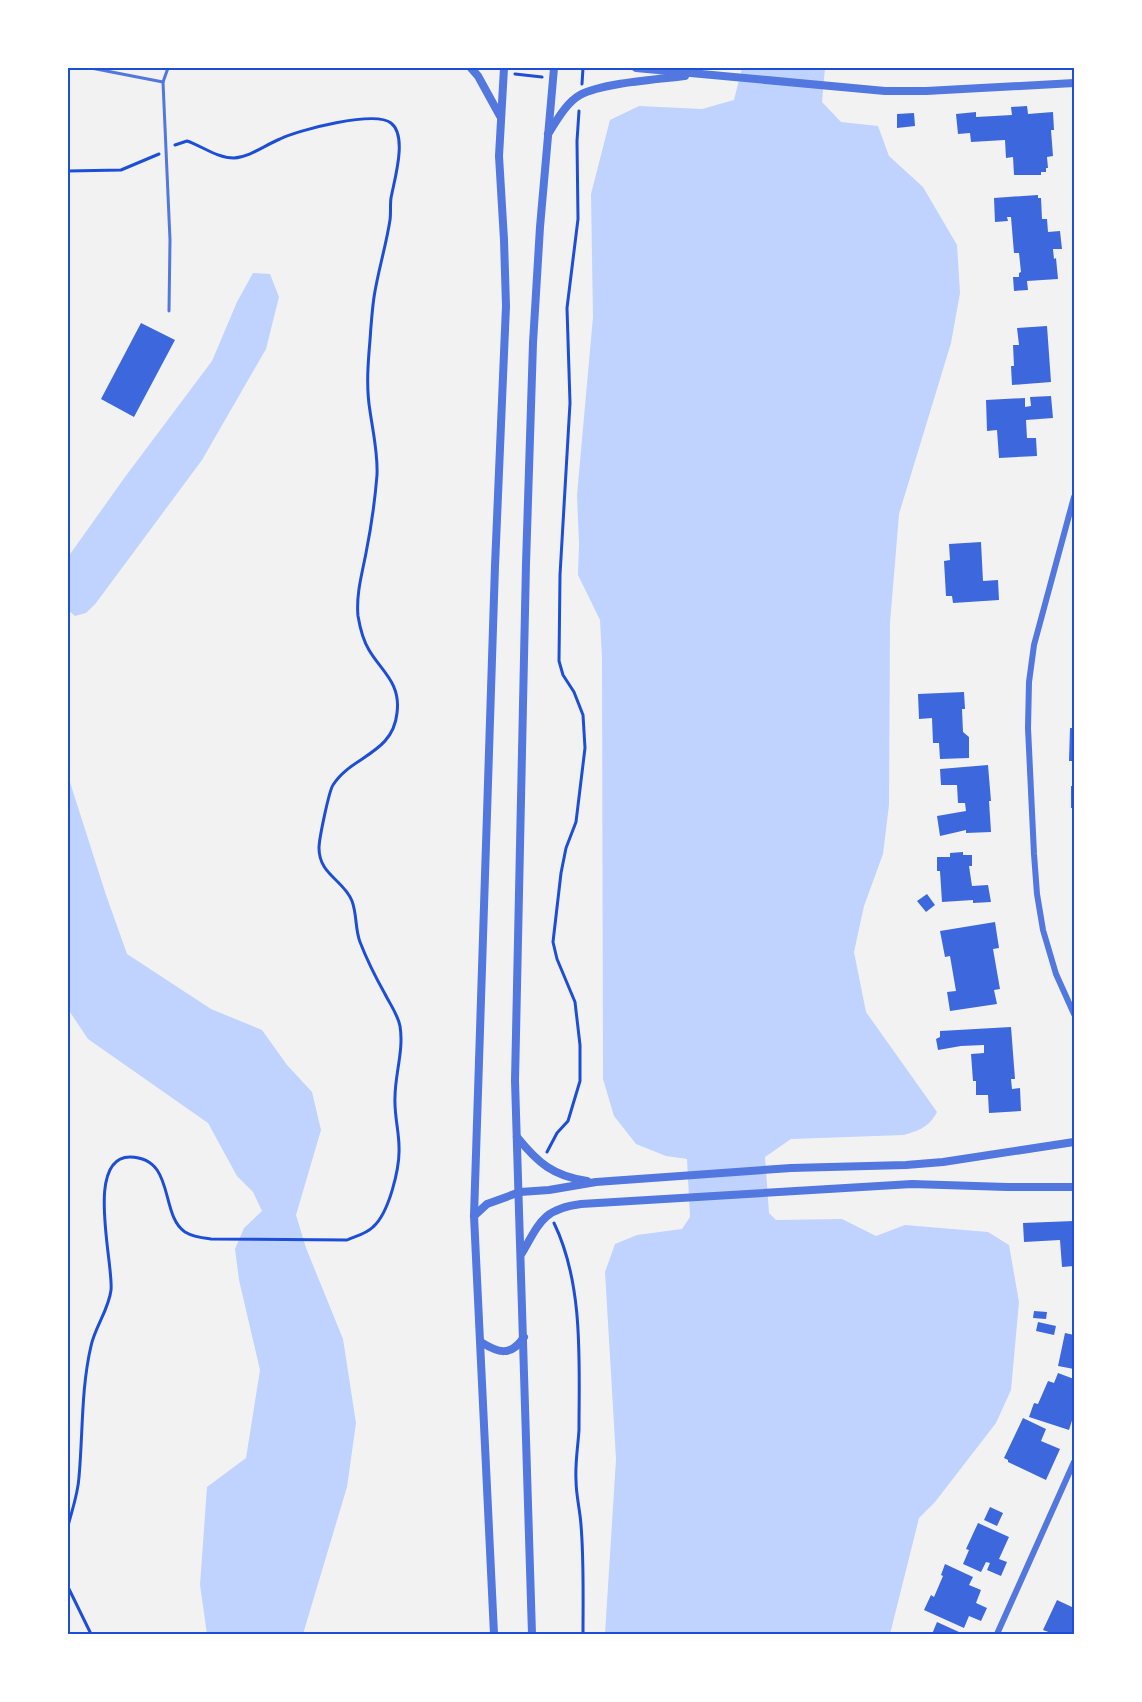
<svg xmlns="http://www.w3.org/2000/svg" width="1142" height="1702" viewBox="0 0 1142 1702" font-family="'Alegreya Sans',sans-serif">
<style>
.water{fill:#bfd3fe}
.building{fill:#3d67dc}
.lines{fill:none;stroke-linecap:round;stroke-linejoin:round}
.path{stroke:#1d4ed8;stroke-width:3}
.service{stroke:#5277de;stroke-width:3}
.minor{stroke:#5277de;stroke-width:6}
.tertiary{stroke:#5277de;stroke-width:8}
.neatline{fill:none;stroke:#1d4ed8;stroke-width:2}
</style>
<rect width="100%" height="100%" fill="#f2f2f2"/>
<g class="water">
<path d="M742,68H825L822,102L841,122L878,126L889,156L923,187L957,245L960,293L951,343L899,514L890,623L889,805L883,854L864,906L854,952L866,1012L937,1112C929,1127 920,1130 904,1135L791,1139L765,1157L769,1213L776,1220L842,1219L876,1236L905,1225L988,1232L1009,1245L1019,1302L1011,1390L996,1423L935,1502L919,1518L890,1634H605L616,1459L605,1272L615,1244L637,1235L682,1229L690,1217L687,1159L666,1156L636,1144L614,1116L603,1079L602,658L600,620L578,575L579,544L577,495L593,317L591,194L610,120L639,106L702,109L734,100Z"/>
<polygon points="253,273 270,274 279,297 266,349 202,460 96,603 86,613 75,616 68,610 68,557 125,477 212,361 237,302"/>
<polygon points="68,776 106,895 127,954 211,1009 262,1030 287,1065 312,1092 321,1130 296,1215 306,1248 343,1339 356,1423 347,1487 303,1634 207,1634 200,1585 207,1487 246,1458 260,1370 239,1280 235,1249 244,1228 262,1211 253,1192 237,1176 208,1123 88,1039 68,1009"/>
</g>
<g class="building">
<polygon points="1027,106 1028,114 1053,112 1054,130 1051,130 1053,156 1047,157 1048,168 1046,168 1046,172 1041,172 1041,175 1014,175 1013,157 1006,158 1005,140 971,142 970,133 958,134 956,114 976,112 976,117 1012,115 1011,107"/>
<polygon points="914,113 915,126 897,128 897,114"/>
<polygon points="1038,195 1038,198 1041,198 1042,219 1047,219 1048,232 1060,231 1062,249 1053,249 1054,259 1056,258 1058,279 1027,281 1028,290 1014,291 1013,277 1019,277 1019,273 1021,272 1019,253 1014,253 1011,217 1007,217 1008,221 995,222 994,198"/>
<polygon points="141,323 175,340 134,417 101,399"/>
<polygon points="1047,326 1051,382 1012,385 1011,366 1014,366 1013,345 1019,345 1017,328"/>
<polygon points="1051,396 1053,418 1026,420 1027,438 1036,438 1037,456 999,458 997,430 987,431 986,400 1025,398 1025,407 1031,406 1030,397"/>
<polygon points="981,542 983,581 998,580 999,600 953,603 952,596 946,596 944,561 950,560 949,544"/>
<polygon points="964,692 965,709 962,709 963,732 969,737 969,758 940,759 939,743 933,743 932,718 919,719 918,694"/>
<polygon points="1070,728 1074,728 1074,761 1069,761"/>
<polygon points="988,765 991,801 989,801 991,832 966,833 966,830 940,836 937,816 966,811 965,803 958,803 957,785 941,785 940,769"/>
<rect x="1071" y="786" width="3" height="22"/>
<polygon points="963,852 963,855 972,855 972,866 969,866 972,886 988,885 991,902 973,903 973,900 942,902 940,871 937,871 937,857 950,857 950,853"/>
<polygon points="927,894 935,905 926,912 917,901"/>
<polygon points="995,922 999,948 993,949 1000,989 994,990 997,1004 950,1011 947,992 956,991 950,956 945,957 940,931"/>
<polygon points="1011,1027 1015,1079 1011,1079 1012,1089 1020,1088 1021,1111 989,1113 988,1095 976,1095 976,1081 973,1081 971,1054 984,1053 984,1045 961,1046 938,1050 936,1039 940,1037 940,1031"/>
<polygon points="1074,1221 1074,1266 1062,1267 1060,1240 1024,1242 1023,1223"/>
<polygon points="1034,1311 1047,1312 1046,1319 1033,1318"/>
<polygon points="1038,1322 1056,1326 1054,1335 1036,1331"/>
<polygon points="1065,1333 1074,1335 1074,1369 1058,1366"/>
<polygon points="1058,1373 1074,1379 1074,1414 1069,1430 1029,1417 1034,1403 1038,1404 1048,1381 1054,1383"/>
<polygon points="1023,1418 1046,1429 1041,1441 1060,1449 1046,1480 1008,1462 1008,1460 1004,1458"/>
<polygon points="990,1507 1003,1513 997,1526 984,1520"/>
<polygon points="978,1523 1009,1537 999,1559 1007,1562 1001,1576 987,1570 990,1563 986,1562 981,1572 963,1564 969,1550 966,1549"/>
<polygon points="945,1564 973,1577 969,1585 981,1590 976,1603 987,1608 981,1621 969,1616 964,1628 924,1610 931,1595 934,1597 943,1576 941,1575"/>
<polygon points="1057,1600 1074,1608 1074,1630 1072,1634 1054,1634 1043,1630"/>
<polygon points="937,1622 959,1632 958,1634 932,1634"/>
</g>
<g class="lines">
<g class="path">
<polyline points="515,74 542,77"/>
<polyline points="582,84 583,68"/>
<polyline points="68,171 121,170 159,154"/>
<polyline points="547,1152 557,1133 568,1121 580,1081 580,1045 575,1002 557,959 553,942 561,873 566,848 576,822 585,748 583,715 574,692 563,675 559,661 560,575 570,403 567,308 578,219 577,141 579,111"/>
<path d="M554,1223C584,1285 579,1363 579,1430C578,1446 575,1463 576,1480C576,1495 580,1510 581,1525C584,1561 583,1598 583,1634"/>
<path d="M68,1526C72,1510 78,1494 79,1477C83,1433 81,1389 91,1346C95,1327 109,1309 111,1290C114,1265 84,1157 130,1157C176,1158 159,1214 185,1232C193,1237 203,1238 211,1239L347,1240C356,1236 366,1234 373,1227C389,1213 400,1168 399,1147C399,1131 394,1114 395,1097C395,1074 404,1050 400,1026C398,1015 390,1004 385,994C376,978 367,960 360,942C355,929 357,914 352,901C344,880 319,875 319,848C319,839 329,791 333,785C351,756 393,754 397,713C401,683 382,672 369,650C363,640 360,628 358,616C356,594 362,574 366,553C371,528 375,500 377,475C378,453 373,432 370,411C366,387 368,363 370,340C371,325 372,311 374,297C378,271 386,246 390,220C391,213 390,205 391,198C394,181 408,136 391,123C375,110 298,130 280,139C265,145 250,157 234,158C217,158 202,146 187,141L175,145"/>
<polyline points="68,1587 91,1634"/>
</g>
<g class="service">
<polyline points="91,68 163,82"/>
<polyline points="168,68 163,82 170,240 169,311"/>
</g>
<g class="minor">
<polyline points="1074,497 1034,645 1029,682 1028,728 1034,854 1037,894 1043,930 1056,974 1074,1014"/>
<polyline points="997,1634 1074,1462"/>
</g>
<g class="tertiary">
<polyline points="471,68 478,76 500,116"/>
<polyline points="636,68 885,91 926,91 1074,83"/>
<path d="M548,134C557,120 566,103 580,95C601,83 660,79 685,76"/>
<path d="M517,1137C538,1163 553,1176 587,1181"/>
<polyline points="474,1216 487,1204 520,1192 549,1190 596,1182 791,1168 906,1165 943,1162 1074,1142"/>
<path d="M522,1253C540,1222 543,1209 581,1204L912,1184L1007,1187H1074"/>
<path d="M481,1342C498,1353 511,1357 524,1337"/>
<polyline points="494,1634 474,1216 495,566 506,306 504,240 499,156 504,68"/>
<polyline points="532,1634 515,1081 526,564 533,343 540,227 554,68"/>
</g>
</g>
<rect width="1142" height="1702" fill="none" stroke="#ffffff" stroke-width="138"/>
<rect x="69" y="69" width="1004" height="1564" class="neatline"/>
</svg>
